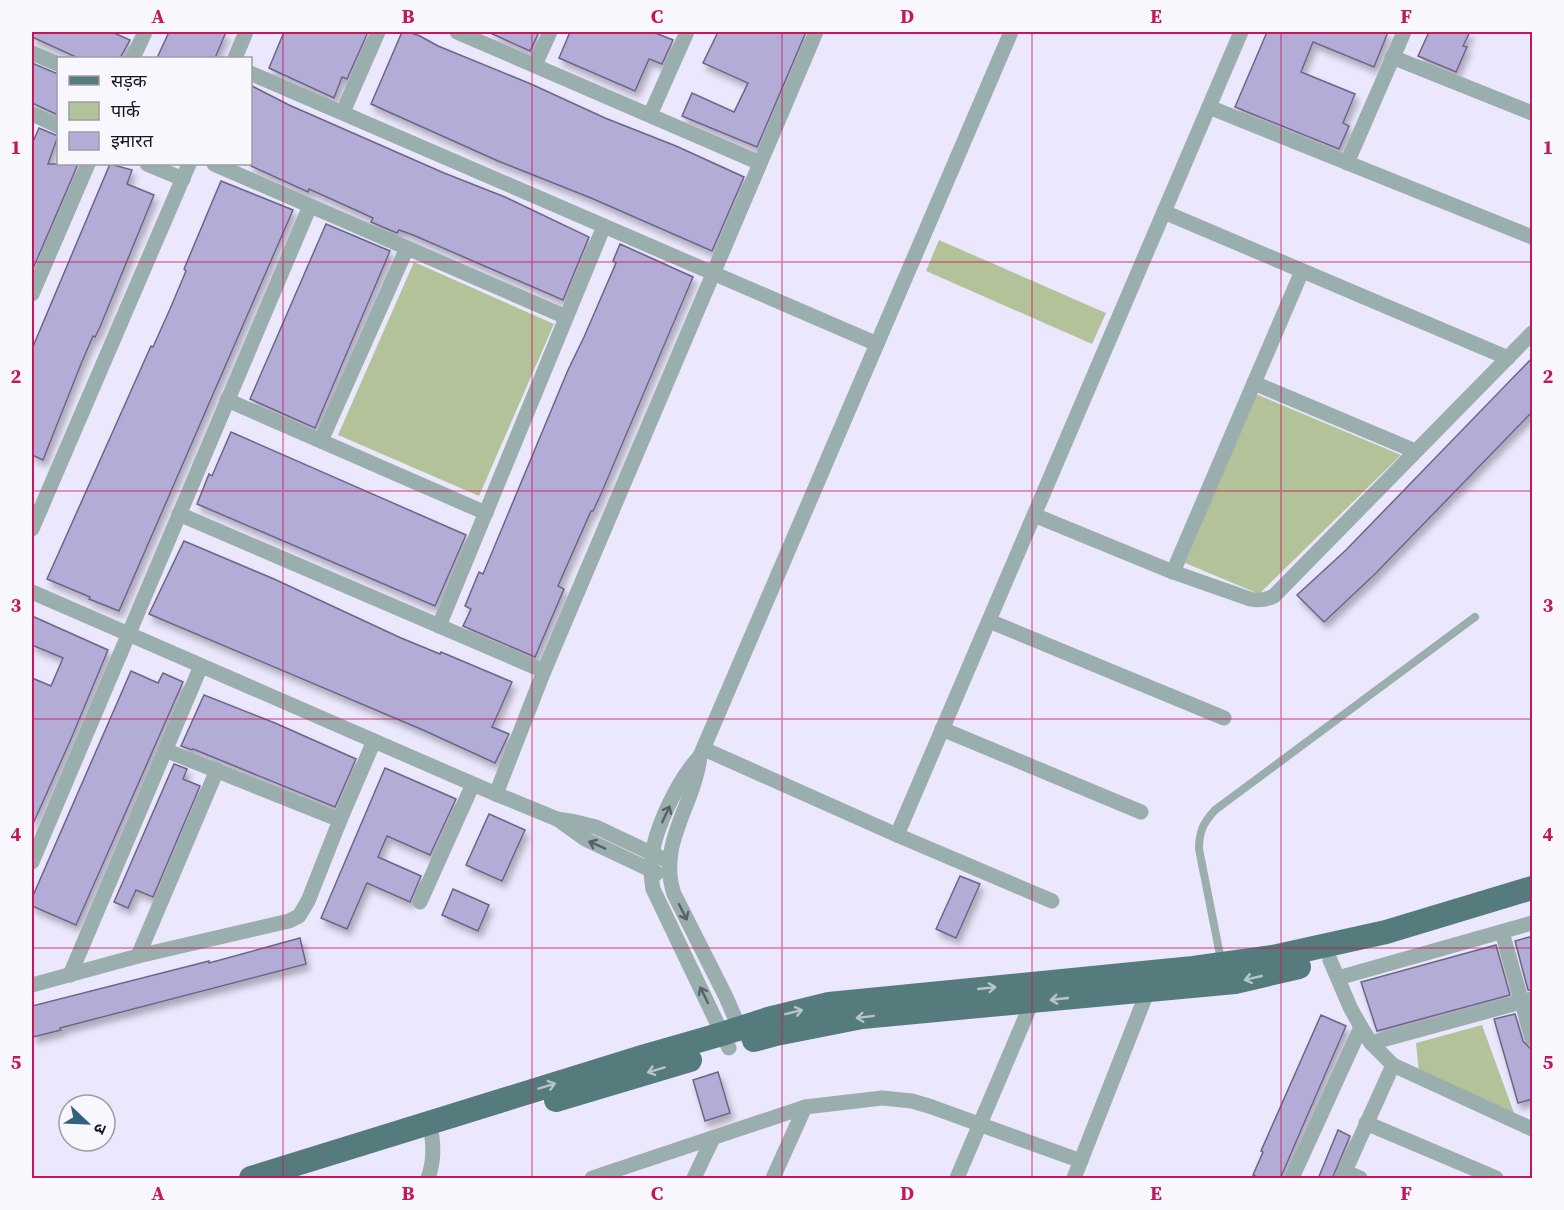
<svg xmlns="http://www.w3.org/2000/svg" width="1564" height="1210" viewBox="0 0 1564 1210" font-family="'Source Serif 4','Noto Sans Devanagari',serif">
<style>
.green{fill:#b3c299}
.building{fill:#b2acd6;stroke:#6c6686;stroke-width:1.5;filter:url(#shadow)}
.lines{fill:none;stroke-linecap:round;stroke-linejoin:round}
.lane{stroke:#9aaeae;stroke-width:8}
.street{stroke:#9aaeae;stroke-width:15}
.primary{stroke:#557b7c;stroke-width:24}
.oneway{stroke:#586167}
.oneway2{stroke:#b7c5ca}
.grid{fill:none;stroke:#c2185b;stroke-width:1.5;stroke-opacity:0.55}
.neatline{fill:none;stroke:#c2185b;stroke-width:2}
.grid-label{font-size:20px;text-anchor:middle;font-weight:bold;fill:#c2185b}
</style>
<defs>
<filter id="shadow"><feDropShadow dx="3.5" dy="6" stdDeviation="3" flood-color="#0004"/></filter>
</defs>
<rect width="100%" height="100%" fill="#ebe8fe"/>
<g class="green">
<polygon points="939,240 1106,313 1092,344 926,271"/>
<polygon points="414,262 554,324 479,496 338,435"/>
<polygon points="1256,394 1401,455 1259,594 1185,563"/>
<polygon points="1482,1025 1514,1113 1419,1073 1416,1043"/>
</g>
<g class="building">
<polygon points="32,32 112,32 130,40 120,58 78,58 32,37"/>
<polygon points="169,32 226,32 215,58 157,58"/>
<polygon points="284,32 368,32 347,79 342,77 334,98 269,68"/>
<polygon points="402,32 408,32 420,36 438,46 531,84 605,118 676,146 744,177 712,251 591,198 498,161 371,104"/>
<polygon points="488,32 539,32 530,51"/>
<polygon points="570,32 653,32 673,40 662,64 649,59 635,91 559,58"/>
<polygon points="718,32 806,32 757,147 682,116 692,93 734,112 748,83 703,63"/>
<polygon points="1267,32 1388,32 1374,67 1313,42 1301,72 1355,94 1343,123 1349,126 1339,149 1235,107"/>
<polygon points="1429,32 1470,32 1463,46 1467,47 1456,72 1418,56"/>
<polygon points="32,63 58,74 58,115 32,103"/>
<polygon points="250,85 289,105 444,173 505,197 589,237 563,300 413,235 399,230 397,233 371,222 373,218 360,212 309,189 308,192 251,166"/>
<polygon points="39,128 58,136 48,164 78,164 32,271 32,144"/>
<polygon points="110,164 132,170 127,184 154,195 100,327 95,337 93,336 81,364 43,460 32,455 32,349"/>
<polygon points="221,181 293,210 119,611 89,599 90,597 47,579 151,346 153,347 170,309 186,271 184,269"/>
<polygon points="326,224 390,251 315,428 250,399"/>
<polygon points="620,244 693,277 601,494 593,511 591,511 558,586 564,589 535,657 463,626 471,609 465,606 479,572 483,574 568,370 584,337 616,263 613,261"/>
<polygon points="1533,357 1533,411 1375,574 1324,622 1297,595 1346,550"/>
<polygon points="231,432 466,535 435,606 197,504 209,474 212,476"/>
<polygon points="184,541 274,579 401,638 440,654 441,652 512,682 492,727 509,734 495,763 423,730 149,614"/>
<polygon points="32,616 108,650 71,739 32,826 32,678 51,686 63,658 32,645"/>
<polygon points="131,671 158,683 163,673 183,682 76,925 32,906 32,898"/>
<polygon points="204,695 275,723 356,759 335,807 193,749 192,750 181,746"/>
<polygon points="174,764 187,769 183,779 200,786 153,897 136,890 128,908 114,902"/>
<polygon points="385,768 456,799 430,855 387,836 378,857 421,876 410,902 367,883 347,929 321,918"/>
<polygon points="489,814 525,830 502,881 466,865"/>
<polygon points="960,876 980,884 956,938 936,929"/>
<polygon points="453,889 489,905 478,931 442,915"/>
<polygon points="1533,936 1533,990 1528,990 1515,941"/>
<polygon points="300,938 306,964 60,1028 61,1030 33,1037 32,1006 209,961 209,963"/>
<polygon points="1496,945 1510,995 1377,1031 1361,982"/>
<polygon points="1515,1014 1523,1041 1530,1048 1533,1055 1533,1099 1518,1103 1494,1019"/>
<polygon points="1321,1015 1346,1026 1280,1179 1261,1179 1253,1175 1263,1152 1261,1151"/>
<polygon points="718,1072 730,1113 705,1121 693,1080"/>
<polygon points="1338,1130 1350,1136 1332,1179 1318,1179"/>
</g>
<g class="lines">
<path class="lane" d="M1221,960L1199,849C1199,832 1203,823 1215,810L1475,617"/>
<g class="street">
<polyline points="457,32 760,163"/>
<polyline points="32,53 58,64"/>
<polyline points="1392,57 1532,113"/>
<polyline points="133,58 145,32"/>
<polyline points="235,58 246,32"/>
<polyline points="535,65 550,32"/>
<polyline points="250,73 877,344"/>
<polyline points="1209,107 1532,237"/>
<polyline points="343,112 378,32"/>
<polyline points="32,114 58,126"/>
<polyline points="650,115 687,32"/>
<polyline points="1347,163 1404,32"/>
<polyline points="147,164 183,179"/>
<polyline points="214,164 566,317"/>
<polyline points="1164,212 1508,358"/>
<polyline points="32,294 88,164"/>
<polyline points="1254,383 1415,451"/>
<polyline points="227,400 486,513"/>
<polyline points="321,441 407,248"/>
<polyline points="179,514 544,671"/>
<path d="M1034,515L1173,572L1250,599C1260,601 1266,600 1274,596L1532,333"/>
<polyline points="32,529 189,164"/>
<polyline points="1173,572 1302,271"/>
<polyline points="32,592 496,794 557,819 576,822 596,827 668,861"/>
<polyline points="989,621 1224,718"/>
<polyline points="439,626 604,226"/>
<polyline points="942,729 1141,812"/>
<polyline points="704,749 897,835 1052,901"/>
<polyline points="165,750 340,820"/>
<path d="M700,756C677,781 650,836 651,870C651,876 652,883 653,889L729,1048"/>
<polyline points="496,794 544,671 816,32"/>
<polyline points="557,819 585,839 657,873"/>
<polyline points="897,835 1241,32"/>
<polyline points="32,862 310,206"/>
<polyline points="420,902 473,784"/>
<polyline points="1502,932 1532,1038"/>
<polyline points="138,956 217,770"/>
<polyline points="70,975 201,666"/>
<polyline points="1338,978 1532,923"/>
<polyline points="32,985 138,956 289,921 299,916 308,901 340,820 374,741"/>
<polyline points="1361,1027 1371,1043 1393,1065 1532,1129"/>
<path d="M742,1034L726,997L674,894C657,843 695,805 700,756L1011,32"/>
<polyline points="1371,1043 1532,999"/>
<polyline points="1366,1123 1496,1178"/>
<polyline points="1345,1172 1360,1178"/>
<path d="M428,1178C435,1159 434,1141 429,1122"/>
<polyline points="592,1178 805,1107 882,1098 912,1101 932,1107 1081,1161"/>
<polyline points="694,1178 713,1138"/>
<polyline points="773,1178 805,1107"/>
<polyline points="957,1178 1032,1002"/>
<polyline points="1074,1178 1150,985"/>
<polyline points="1292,1178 1361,1027 1350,1007 1330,960"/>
<polyline points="1342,1178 1393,1065"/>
</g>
<g class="primary">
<polyline points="754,1040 776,1034 862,1017 1235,982 1299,967"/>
<polyline points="556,1100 690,1060"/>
<polyline points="251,1178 642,1057 722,1034 768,1019 829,1004 1193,968 1273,957 1386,932 1532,888"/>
</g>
</g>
<defs><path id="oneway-shaft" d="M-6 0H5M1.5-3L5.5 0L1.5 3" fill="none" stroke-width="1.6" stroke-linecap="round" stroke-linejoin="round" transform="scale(1.5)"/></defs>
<g class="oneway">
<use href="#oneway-shaft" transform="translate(666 814) rotate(-65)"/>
<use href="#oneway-shaft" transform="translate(597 845) rotate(-156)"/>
<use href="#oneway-shaft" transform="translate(683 912) rotate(63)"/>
<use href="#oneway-shaft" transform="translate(704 995) rotate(-116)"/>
</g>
<g class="oneway2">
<use href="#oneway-shaft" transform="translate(1253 978) rotate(167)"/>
<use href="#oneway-shaft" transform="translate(987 988) rotate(-6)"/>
<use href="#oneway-shaft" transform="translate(1059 999) rotate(174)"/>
<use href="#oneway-shaft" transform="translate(794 1012) rotate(-14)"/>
<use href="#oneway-shaft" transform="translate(865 1017) rotate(173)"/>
<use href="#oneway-shaft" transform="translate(656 1070) rotate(163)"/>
<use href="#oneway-shaft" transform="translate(547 1086) rotate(-17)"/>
</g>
<path class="grid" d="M283,32V1178M532,32V1178M782,32V1178M1032,32V1178M1281,32V1178M32,262H1532M32,491H1532M32,719H1532M32,948H1532"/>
<rect width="1564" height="1210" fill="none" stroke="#f8f7fe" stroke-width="66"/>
<rect x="57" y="57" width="195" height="108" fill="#f8f7fe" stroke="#9e9ca5" stroke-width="1.5"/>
<rect x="69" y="76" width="30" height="9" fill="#557b7c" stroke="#9e9ca5" stroke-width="1.5"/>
<text x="111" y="87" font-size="18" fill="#161420">सड़क</text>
<rect x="69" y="102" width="30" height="18" fill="#b3c299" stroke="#9e9ca5" stroke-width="1.5"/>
<text x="111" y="117" font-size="18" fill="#161420">पार्क</text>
<rect x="69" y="132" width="30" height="18" fill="#b2acd6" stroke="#9e9ca5" stroke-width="1.5"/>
<text x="111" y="147" font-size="18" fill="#161420">इमारत</text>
<g transform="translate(87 1123) rotate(113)"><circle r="28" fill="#f8f7fe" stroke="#9e9ca5" stroke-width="1.5"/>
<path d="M0-4.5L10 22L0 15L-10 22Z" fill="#31617f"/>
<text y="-9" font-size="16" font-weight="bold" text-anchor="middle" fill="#161420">उ</text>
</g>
<rect x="33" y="33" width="1498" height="1144" class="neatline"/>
<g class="grid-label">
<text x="158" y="23">A</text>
<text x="408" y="23">B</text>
<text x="657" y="23">C</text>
<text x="907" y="23">D</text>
<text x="1156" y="23">E</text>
<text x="1406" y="23">F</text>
<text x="16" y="154">1</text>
<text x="1548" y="154">1</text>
<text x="16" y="383">2</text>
<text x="1548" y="383">2</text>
<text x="16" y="612">3</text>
<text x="1548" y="612">3</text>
<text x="16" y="841">4</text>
<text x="1548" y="841">4</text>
<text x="16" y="1069">5</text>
<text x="1548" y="1069">5</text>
<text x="158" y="1200">A</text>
<text x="408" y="1200">B</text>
<text x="657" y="1200">C</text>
<text x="907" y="1200">D</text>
<text x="1156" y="1200">E</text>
<text x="1406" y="1200">F</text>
</g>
</svg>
